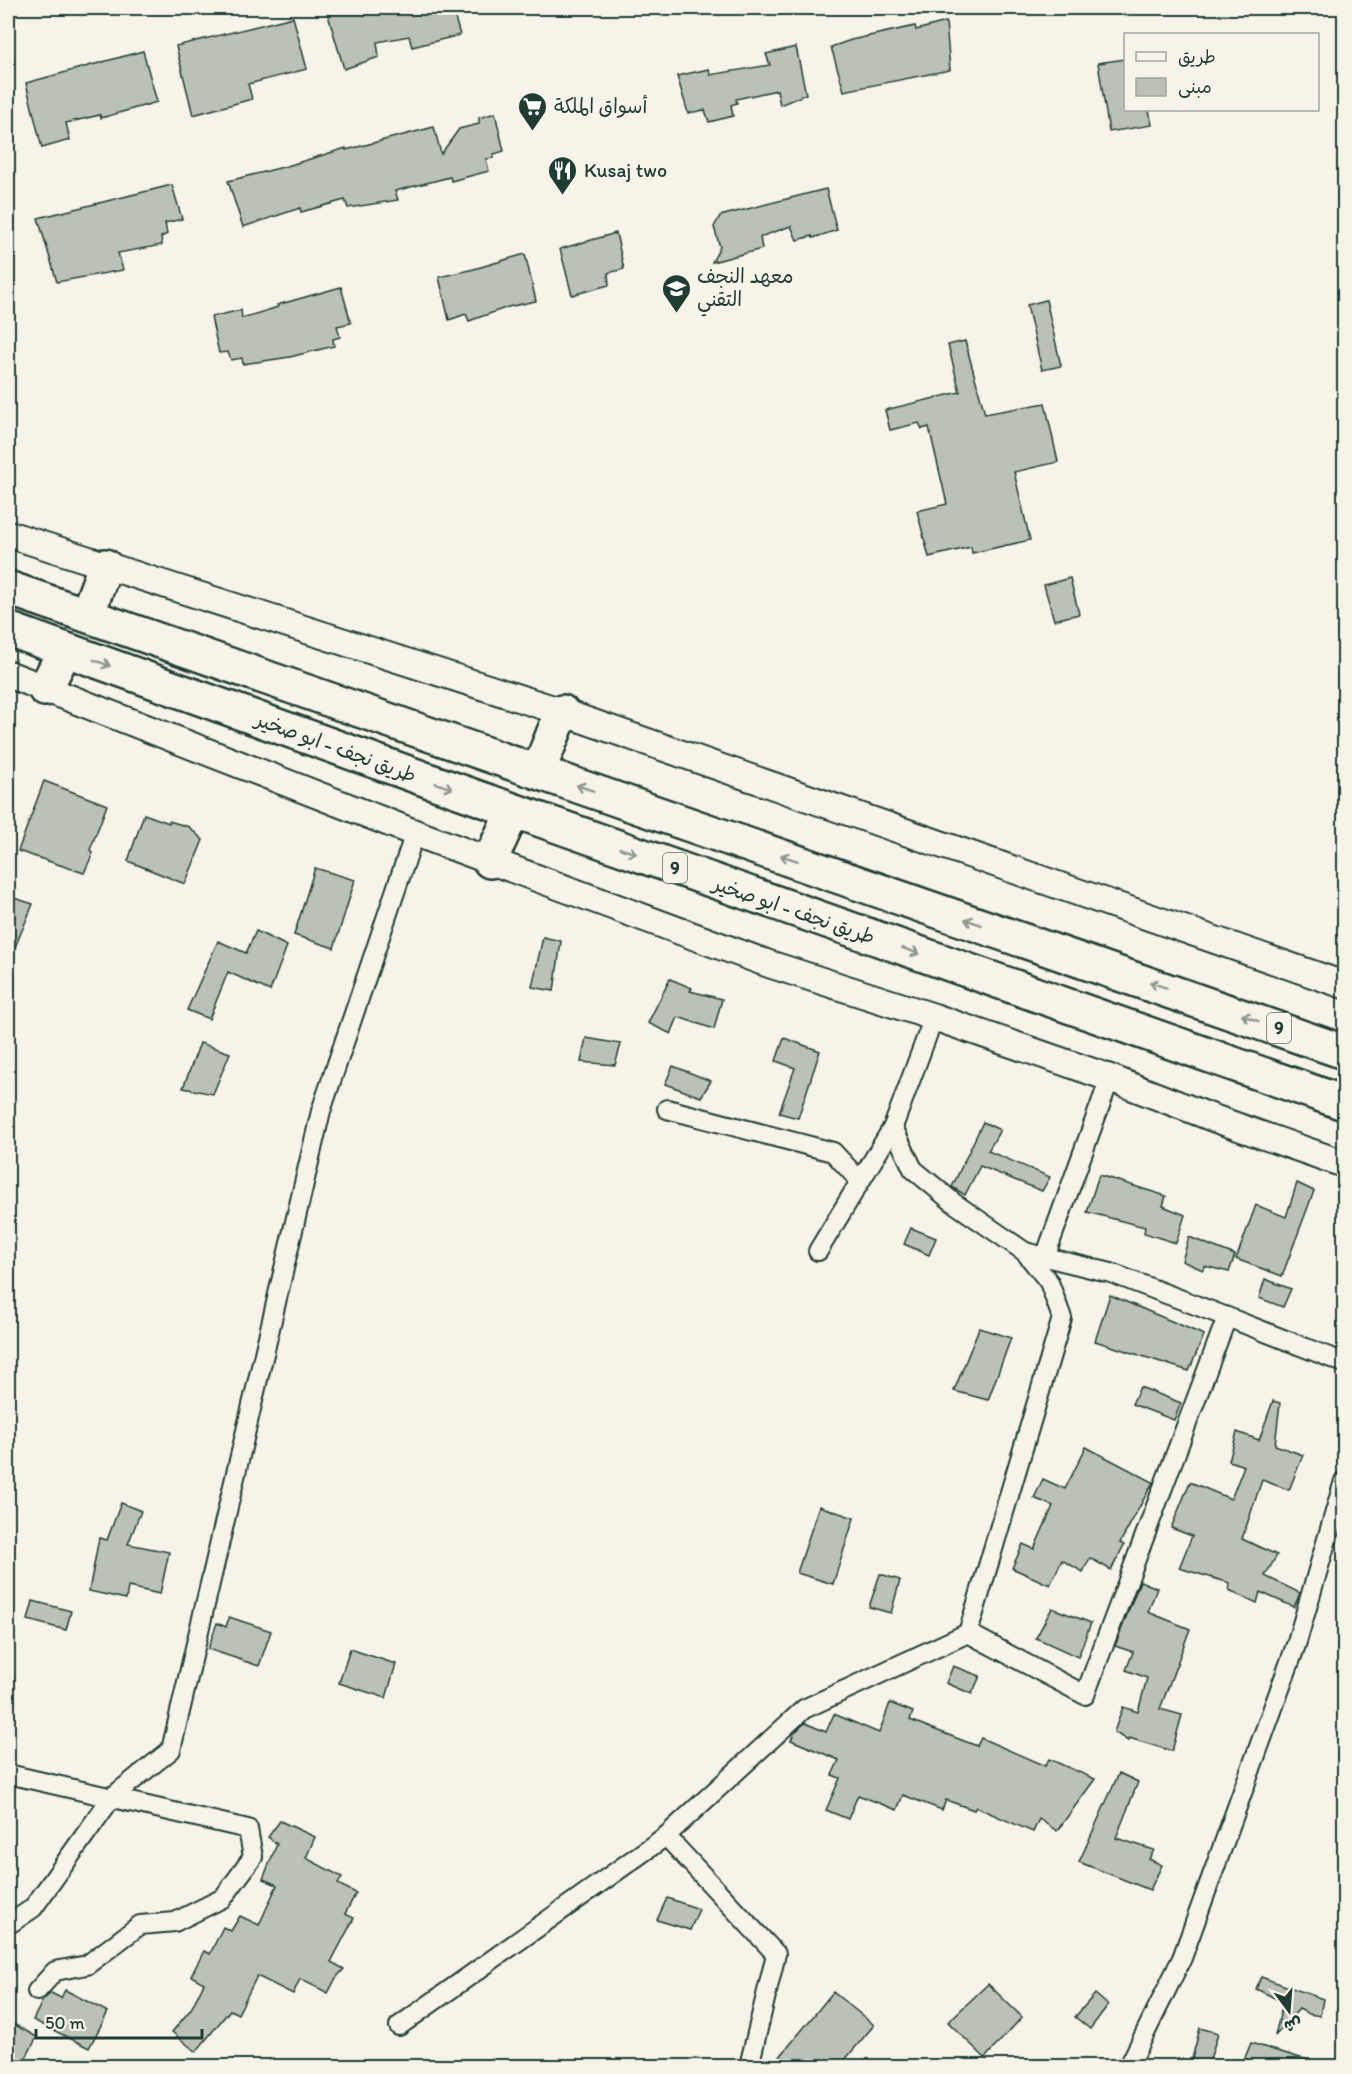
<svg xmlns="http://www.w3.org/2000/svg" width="1352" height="2074" viewBox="0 0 1352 2074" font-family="Itim,'Playpen Sans Arabic',sans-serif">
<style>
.building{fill:#bbc1b6;stroke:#1f3d34;stroke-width:1.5}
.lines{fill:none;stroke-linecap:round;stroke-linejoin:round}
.street-casing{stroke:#1f3d34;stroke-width:22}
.secondary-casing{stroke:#1f3d34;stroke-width:30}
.highway-casing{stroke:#1f3d34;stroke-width:38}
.street{stroke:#f7f3e8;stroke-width:18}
.secondary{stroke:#f7f3e8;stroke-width:26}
.highway{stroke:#f7f3e8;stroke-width:33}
.oneway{stroke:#8b988e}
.labels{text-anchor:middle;stroke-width:4.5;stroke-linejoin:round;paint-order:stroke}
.shield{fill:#f7f3e8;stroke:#60746a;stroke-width:1.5}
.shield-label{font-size:18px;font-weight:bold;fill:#1f3d34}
.poi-label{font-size:20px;fill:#1f3d34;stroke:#f7f3e8;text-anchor:start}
.street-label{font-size:20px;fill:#1f3d34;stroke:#f7f3e8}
</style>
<rect width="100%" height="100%" fill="#f7f3e8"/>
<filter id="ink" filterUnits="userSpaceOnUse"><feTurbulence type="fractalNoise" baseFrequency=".0167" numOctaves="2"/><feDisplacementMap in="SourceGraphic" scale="12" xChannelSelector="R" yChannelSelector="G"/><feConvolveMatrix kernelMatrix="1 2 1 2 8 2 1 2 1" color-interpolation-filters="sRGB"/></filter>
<g filter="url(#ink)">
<g class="building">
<polygon points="353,8 452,8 460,35 412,47 409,36 377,42 379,57 344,69 328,15"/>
<polygon points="293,17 307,69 248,84 252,99 193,115 176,46"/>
<polygon points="946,22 950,70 844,91 831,47 851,40 915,26 916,30"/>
<polygon points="796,47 806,94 780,105 777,90 736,99 737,103 731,105 733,116 709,122 705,110 688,113 677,76 709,69 710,75 770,65 766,54"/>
<polygon points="143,51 157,102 101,118 100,115 66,123 70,140 42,148 26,83"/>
<polygon points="1125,59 1125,110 1149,110 1152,125 1109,132 1098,63"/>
<polygon points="495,113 504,151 494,154 493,158 486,159 489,171 451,181 450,177 395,191 398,200 348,208 345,200 301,212 300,208 243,227 228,181 287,166 346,148 346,150 434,127 441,154 459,129 479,124 479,118"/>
<polygon points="172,185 182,219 165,223 167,234 161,237 162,245 118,253 123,270 57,282 38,218"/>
<polygon points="826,189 837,230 813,238 812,236 797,240 791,226 760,237 762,249 712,262 720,247 714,227 720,216"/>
<polygon points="616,233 624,269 608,273 609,285 572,295 560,249"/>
<polygon points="525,254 536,301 508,307 469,321 466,314 449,320 439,277 474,269"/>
<polygon points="341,287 351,323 337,326 340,337 333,339 334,346 290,357 243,364 242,358 231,360 228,352 219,353 211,317 241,310 242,318 278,307 277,305"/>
<polygon points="1046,300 1061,366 1042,370 1027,305"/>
<polygon points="965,341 985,414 1045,403 1058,462 1014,472 1030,540 972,553 971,547 929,557 917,511 947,504 929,427 922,429 919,423 890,430 885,410 960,392 948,345"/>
<polygon points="1070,578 1079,614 1054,620 1044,585"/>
<polygon points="44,781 107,805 90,850 93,853 84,873 18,851"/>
<polygon points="144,814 169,823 169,821 189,827 203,840 185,884 128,861"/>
<polygon points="315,868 355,880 334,948 294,935"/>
<polygon points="8,896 33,904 8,964"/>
<polygon points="256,931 287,946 270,991 228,972 209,1019 187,1010 218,941 246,953"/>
<polygon points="543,937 561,941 554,991 532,987"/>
<polygon points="670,979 692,988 690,991 722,999 714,1029 678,1017 671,1034 648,1023"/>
<polygon points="586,1038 621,1044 615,1065 581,1062"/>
<polygon points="784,1038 820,1051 798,1118 779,1113 795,1068 776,1061"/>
<polygon points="200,1043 230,1053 213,1094 183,1088"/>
<polygon points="673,1066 711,1081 701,1097 665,1084"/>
<polygon points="983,1122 1000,1130 988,1151 1050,1177 1042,1191 980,1166 965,1195 952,1187"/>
<polygon points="1099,1175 1166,1196 1163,1206 1185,1215 1176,1243 1144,1233 1145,1227 1087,1212"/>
<polygon points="1297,1183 1314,1191 1282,1276 1236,1259 1256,1205 1286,1217"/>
<polygon points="911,1228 936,1238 929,1255 904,1244"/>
<polygon points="1189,1237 1235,1255 1229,1272 1205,1266 1203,1270 1182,1261"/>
<polygon points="1265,1279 1291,1289 1283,1307 1259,1298"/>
<polygon points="1110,1295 1204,1335 1189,1371 1095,1341"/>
<polygon points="979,1328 1011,1338 988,1400 954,1391"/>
<polygon points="1140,1387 1181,1403 1174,1420 1132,1404"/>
<polygon points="1273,1401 1280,1403 1275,1445 1303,1455 1289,1490 1262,1480 1242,1539 1277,1555 1265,1576 1300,1593 1294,1607 1260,1592 1257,1603 1229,1590 1230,1583 1179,1568 1192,1536 1171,1528 1190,1482 1231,1499 1244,1466 1229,1461 1237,1432 1259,1440"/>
<polygon points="1086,1447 1153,1482 1120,1543 1124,1545 1111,1570 1090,1558 1083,1572 1062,1560 1050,1585 1012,1568 1023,1544 1034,1549 1053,1506 1034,1498 1043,1479 1065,1489"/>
<polygon points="121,1503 141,1511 128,1544 169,1552 160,1594 128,1587 126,1599 89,1591 99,1538 107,1540"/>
<polygon points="819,1506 854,1518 833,1584 797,1573"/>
<polygon points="880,1574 900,1580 891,1613 869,1607"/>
<polygon points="1140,1581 1157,1588 1148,1612 1190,1629 1160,1709 1182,1715 1172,1751 1129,1738 1128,1741 1114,1732 1123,1707 1138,1712 1147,1678 1126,1670 1133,1652 1115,1646"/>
<polygon points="33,1601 71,1611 66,1630 28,1620"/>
<polygon points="1052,1608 1091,1623 1078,1657 1036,1638"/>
<polygon points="229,1617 271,1631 259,1666 208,1649 217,1623 226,1627"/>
<polygon points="350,1649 396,1664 386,1698 339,1683"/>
<polygon points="953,1666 980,1676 972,1694 946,1683"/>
<polygon points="890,1703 913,1712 910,1720 977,1746 981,1738 1045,1766 1049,1759 1095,1779 1057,1831 1039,1819 1033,1832 976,1807 974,1810 946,1800 942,1810 903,1795 897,1810 858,1795 848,1819 826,1810 840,1778 832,1775 839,1760 791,1740 794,1733 805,1723 826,1732 834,1714 879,1733"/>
<polygon points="1119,1773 1138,1782 1116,1838 1154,1850 1149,1859 1162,1865 1150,1890 1079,1862"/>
<polygon points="280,1821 315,1837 306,1858 342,1877 338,1884 356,1893 345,1914 354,1918 331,1962 344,1969 336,1978 328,1993 300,1979 293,1994 257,1976 238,2014 230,2010 196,2052 172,2032 191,2009 204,1983 191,1976 204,1951 210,1954 223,1927 231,1931 240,1916 259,1925 277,1885 263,1879 277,1844 268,1837"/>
<polygon points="667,1898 699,1909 690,1930 657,1920"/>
<polygon points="1261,1977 1323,1999 1320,2016 1309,2014 1299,2009 1275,2036 1283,2002 1256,1989"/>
<polygon points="988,1984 1022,2017 985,2058 948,2022"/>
<polygon points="65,1990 108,2012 89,2048 33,2020 43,2000 51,1993 61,1998"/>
<polygon points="833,1992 874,2025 839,2067 790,2067 779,2058"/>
<polygon points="1095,1994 1108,2005 1090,2029 1075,2017"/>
<polygon points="8,2021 37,2037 21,2067 8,2067"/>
<polygon points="1200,2028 1218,2033 1209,2063 1192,2059"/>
<polygon points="1251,2043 1314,2062 1313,2067 1241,2067"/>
</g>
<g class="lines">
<defs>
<g id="street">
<polyline points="667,1109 833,1152 860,1181"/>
<polyline points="818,1251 893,1127"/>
<polyline points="1025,1252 1111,1273 1227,1317"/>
<polyline points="1045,1257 1110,1078"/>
<polyline points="968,1633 1085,1695 1227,1317 1344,1363"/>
<polyline points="8,1774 248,1829 253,1857 223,1898 175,1922 140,1925 87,1965 55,1971 37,1991"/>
<polyline points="666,1836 776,1954 749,2066"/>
<polyline points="8,1925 33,1908 112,1797 171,1750 321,1111 415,833"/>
<polyline points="399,2026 666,1836 804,1709 968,1633 1062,1318 1049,1282 1025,1252 954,1203 913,1169 893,1127 934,1017"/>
<polyline points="1129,2066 1182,1958 1296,1645 1344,1481"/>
</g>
<g id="secondary">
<polyline points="8,534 553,709 1344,985"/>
<polyline points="8,674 415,833 769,964 934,1017 1110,1078 1213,1118 1344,1164"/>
</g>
<g id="highway">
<polyline points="8,588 1344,1052"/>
<polyline points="87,615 105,566"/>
<polyline points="8,629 433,782 1344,1103"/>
<polyline points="45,689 65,650"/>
<polyline points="538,772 562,712"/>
<polyline points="490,861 513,811"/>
</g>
</defs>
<use href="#street" class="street-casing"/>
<use href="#secondary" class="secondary-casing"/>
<use href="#highway" class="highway-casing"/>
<use href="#street" class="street"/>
<use href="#secondary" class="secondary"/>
<use href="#highway" class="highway"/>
</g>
<defs><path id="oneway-shaft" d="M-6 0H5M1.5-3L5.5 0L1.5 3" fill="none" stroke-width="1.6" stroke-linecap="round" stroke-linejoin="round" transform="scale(1.5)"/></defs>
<g class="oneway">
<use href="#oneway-shaft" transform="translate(102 663) rotate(20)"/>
<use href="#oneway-shaft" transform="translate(444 786) rotate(19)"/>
<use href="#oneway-shaft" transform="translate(585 788) rotate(-161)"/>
<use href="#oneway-shaft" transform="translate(628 851) rotate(19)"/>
<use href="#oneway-shaft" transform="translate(789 858) rotate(-161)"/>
<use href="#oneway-shaft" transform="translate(973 922) rotate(-161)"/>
<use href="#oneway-shaft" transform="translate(911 951) rotate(19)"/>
<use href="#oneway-shaft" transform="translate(1158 985) rotate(-161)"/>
<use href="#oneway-shaft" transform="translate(1250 1018) rotate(-160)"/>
</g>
</g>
<defs>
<symbol id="supermarket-pin" viewBox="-11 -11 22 30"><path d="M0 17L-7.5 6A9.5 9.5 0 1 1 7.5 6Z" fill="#1f3d34" stroke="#f7f3e8"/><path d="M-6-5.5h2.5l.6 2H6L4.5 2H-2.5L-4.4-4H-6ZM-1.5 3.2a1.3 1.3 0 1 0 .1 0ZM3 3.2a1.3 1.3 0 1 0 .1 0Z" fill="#fff"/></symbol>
<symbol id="restaurant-pin" viewBox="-11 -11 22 30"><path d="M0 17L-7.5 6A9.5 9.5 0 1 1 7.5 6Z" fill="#1f3d34" stroke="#f7f3e8"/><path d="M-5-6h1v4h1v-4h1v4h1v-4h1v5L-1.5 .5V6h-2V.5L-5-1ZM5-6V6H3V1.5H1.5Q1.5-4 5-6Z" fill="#fff"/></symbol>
<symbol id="university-pin" viewBox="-11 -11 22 30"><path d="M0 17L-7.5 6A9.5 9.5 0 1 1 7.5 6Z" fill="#1f3d34" stroke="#f7f3e8"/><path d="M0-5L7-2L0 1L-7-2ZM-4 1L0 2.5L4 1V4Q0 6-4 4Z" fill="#fff"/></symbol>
</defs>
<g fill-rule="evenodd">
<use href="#supermarket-pin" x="516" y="90" width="33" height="45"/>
<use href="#restaurant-pin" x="546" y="154" width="33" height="45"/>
<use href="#university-pin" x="660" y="272" width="33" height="45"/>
</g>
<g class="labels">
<g class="shield">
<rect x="663" y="853" width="24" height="30" rx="4.5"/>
<rect x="1267" y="1013" width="24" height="30" rx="4.5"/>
</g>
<g class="shield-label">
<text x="675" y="874">9</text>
<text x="1279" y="1034">9</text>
</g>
<g class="poi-label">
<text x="554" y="113">أسواق الملكة</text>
<text x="584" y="177">Kusaj two</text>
<text x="697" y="283">معهد النجف<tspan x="697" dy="23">التقني</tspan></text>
</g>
<g class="street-label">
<text transform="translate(336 747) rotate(20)" y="7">طريق نجف - ابو صخير</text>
<text transform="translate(794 910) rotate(19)" y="7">طريق نجف - ابو صخير</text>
</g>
</g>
<rect width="1352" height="2074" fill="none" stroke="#f7f3e8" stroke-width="30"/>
<rect x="15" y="15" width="1322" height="2044" fill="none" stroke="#1f3d34" stroke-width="2" filter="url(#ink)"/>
<rect x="1124" y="33" width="195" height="78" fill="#f7f3e8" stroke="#a1aaa0" stroke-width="1.5"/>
<rect x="1136" y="52" width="30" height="9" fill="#f7f3e8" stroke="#a1aaa0" stroke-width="1.5"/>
<text x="1178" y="63" font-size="18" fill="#1f3d34">طريق</text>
<rect x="1136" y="78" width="30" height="18" fill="#bbc1b6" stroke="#a1aaa0" stroke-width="1.5"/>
<text x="1178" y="93" font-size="18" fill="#1f3d34">مبنى</text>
<g transform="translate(1289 2011) rotate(164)" stroke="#f7f3e8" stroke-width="4.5" paint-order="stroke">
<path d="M0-4.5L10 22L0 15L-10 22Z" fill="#1f3d34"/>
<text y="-9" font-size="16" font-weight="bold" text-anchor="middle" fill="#1f3d34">ش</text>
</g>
<path d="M36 2029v9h166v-9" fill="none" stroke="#1f3d34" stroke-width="3"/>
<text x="45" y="2029" font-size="18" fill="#1f3d34" stroke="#f7f3e8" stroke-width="4.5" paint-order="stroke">50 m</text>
</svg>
